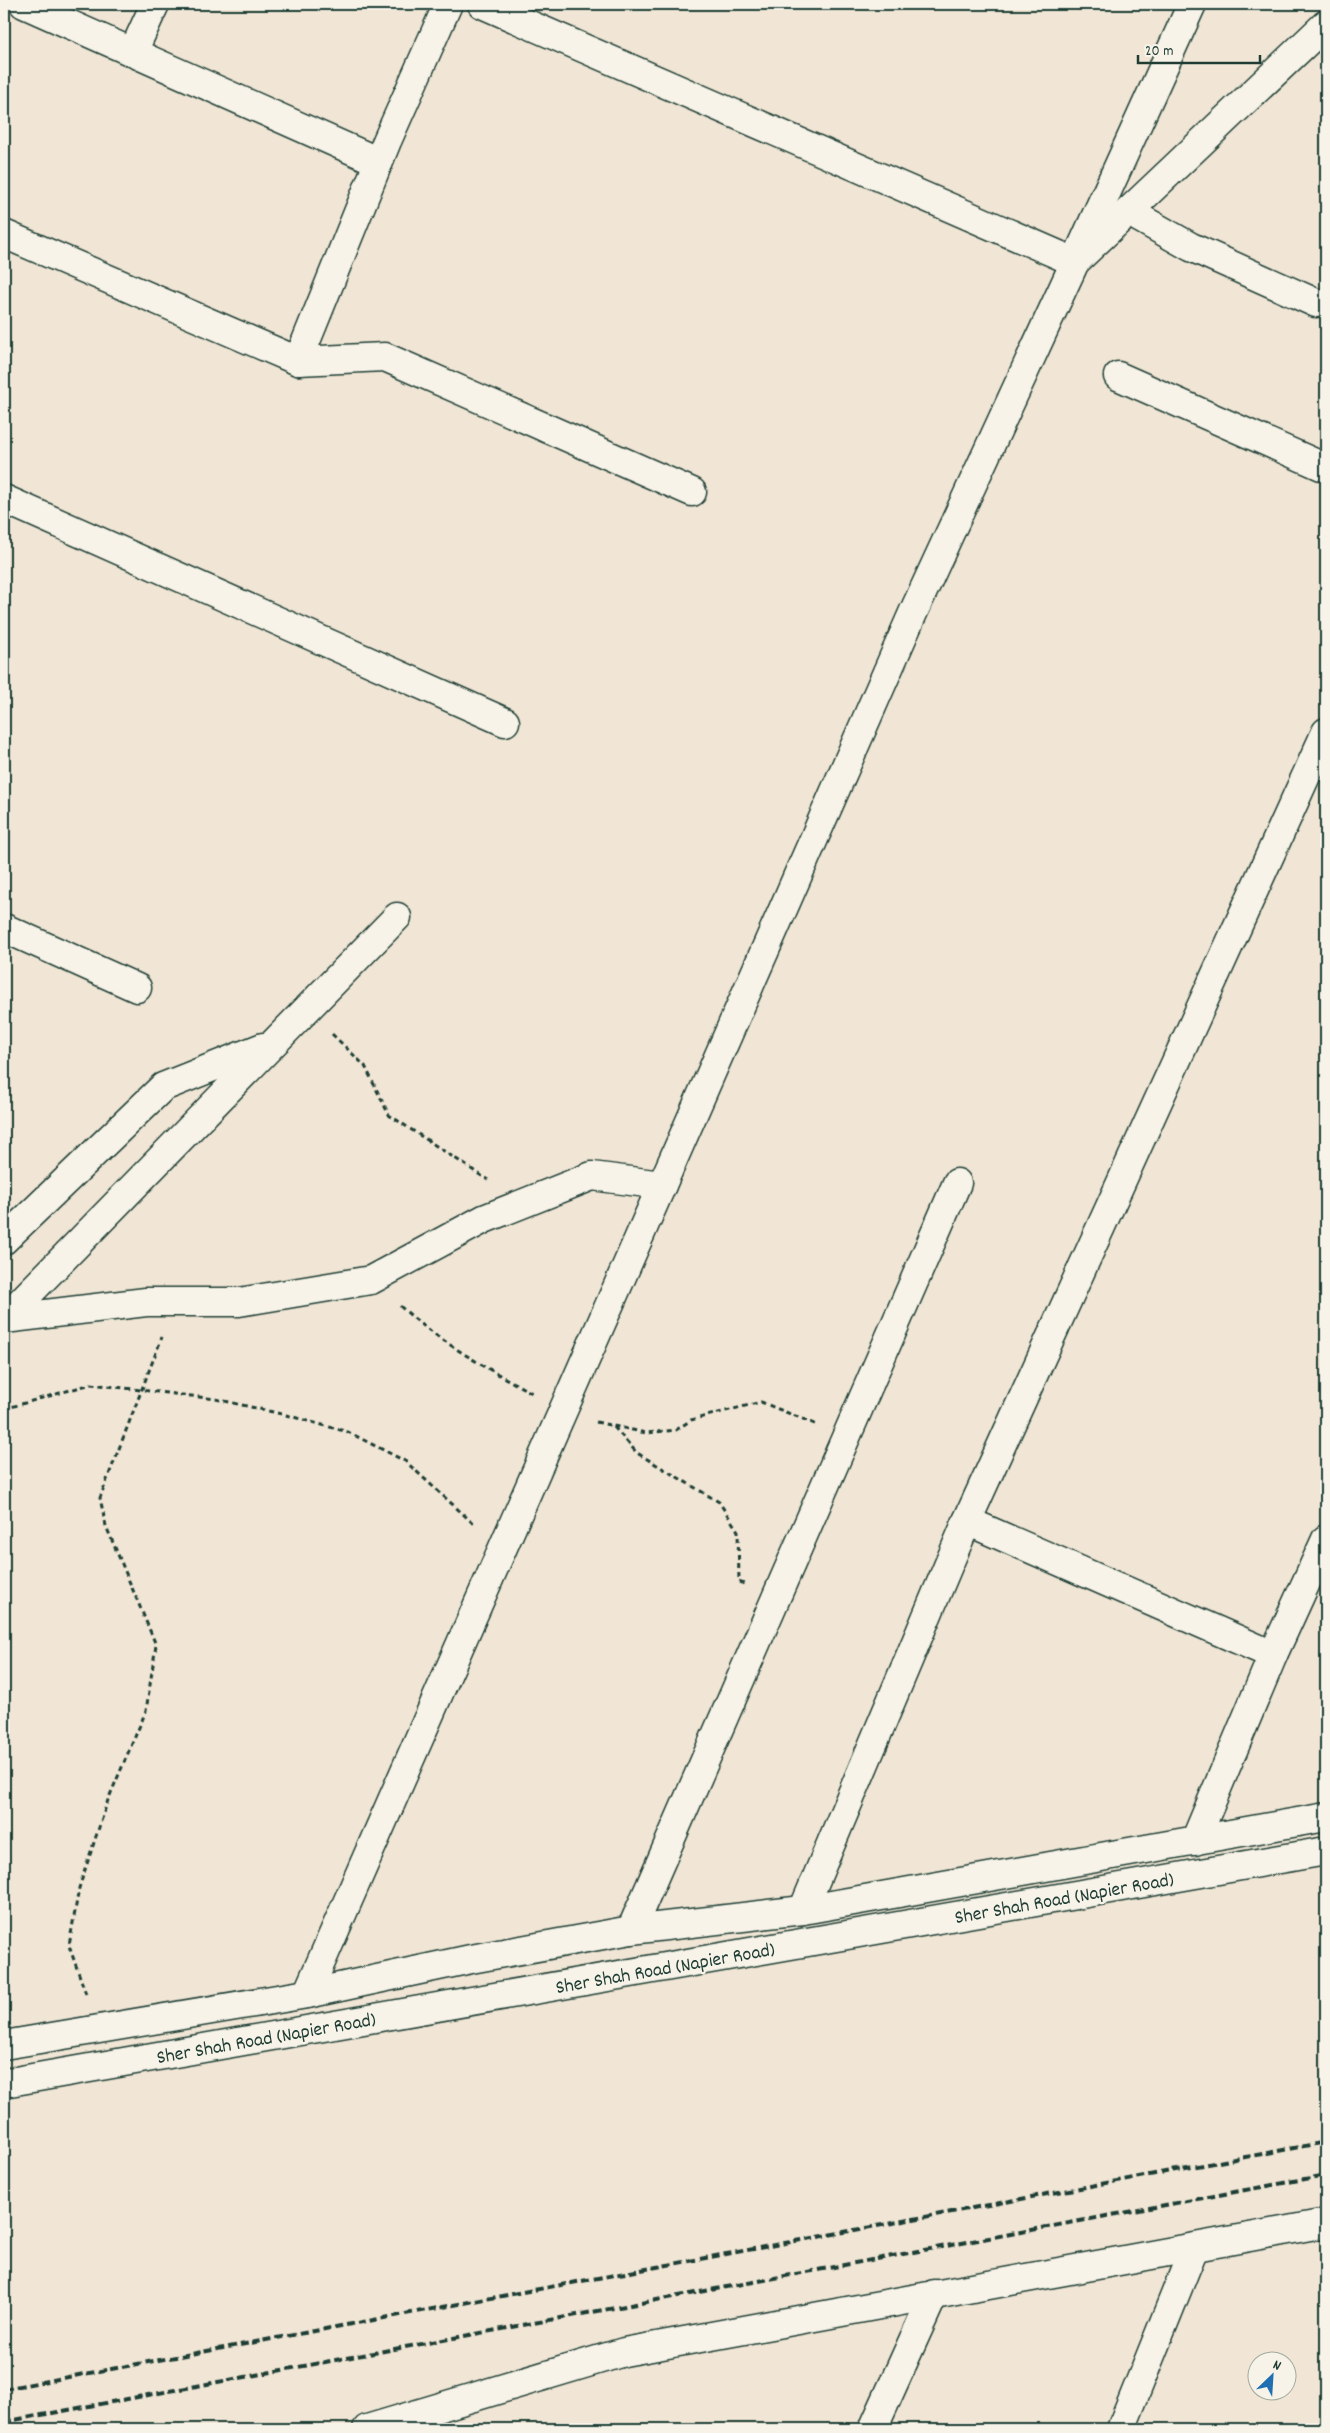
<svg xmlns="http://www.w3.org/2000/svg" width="1330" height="2433" viewBox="0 0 1330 2433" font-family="Dekko,sans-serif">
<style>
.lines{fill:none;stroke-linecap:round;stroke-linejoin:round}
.minor-casing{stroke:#1f3d34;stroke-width:31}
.tertiary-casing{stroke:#1f3d34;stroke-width:31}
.primary-casing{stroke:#1f3d34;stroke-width:31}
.path{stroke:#1f3d34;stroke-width:3;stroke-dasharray:5 4;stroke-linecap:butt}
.minor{stroke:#f7f3e8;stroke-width:28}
.tertiary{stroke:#f7f3e8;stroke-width:28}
.primary{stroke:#f7f3e8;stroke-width:28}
.rail{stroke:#1f3d34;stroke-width:4;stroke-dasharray:8 4;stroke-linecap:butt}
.labels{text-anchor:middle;stroke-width:4.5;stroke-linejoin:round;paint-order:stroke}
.street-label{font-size:20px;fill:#1f3d34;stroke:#f7f3e8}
</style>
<rect width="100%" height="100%" fill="#f1e6d5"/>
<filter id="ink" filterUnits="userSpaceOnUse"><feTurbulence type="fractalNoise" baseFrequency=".02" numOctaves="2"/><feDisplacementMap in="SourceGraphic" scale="10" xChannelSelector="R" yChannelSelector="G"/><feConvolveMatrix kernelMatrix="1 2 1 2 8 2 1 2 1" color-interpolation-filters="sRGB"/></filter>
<g filter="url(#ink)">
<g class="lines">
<defs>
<g id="minor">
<polyline points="24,4 379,162"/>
<polyline points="482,4 1075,262 1192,4"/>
<polyline points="133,52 155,4"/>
<polyline points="1129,212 1191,247 1316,303"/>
<polyline points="4,234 298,361 387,141 448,4"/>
<polyline points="298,361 385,357 692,492"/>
<polyline points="1118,376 1326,468"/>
<polyline points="4,499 505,722"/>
<polyline points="397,917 4,1319 146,1302 239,1302 371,1280 484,1219 592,1176 662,1185"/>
<polyline points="4,928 137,988"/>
<polyline points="4,1240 163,1087 263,1047"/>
<polyline points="967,1521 1273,1655"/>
<polyline points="1195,1841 1273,1655 1326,1539"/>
<polyline points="803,1910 967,1521 1326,732"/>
<polyline points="631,1930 957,1183"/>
<polyline points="367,2429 624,2352 1326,2223"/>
<polyline points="873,2429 934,2294"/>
<polyline points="1121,2429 1194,2248"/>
</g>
<polyline id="tertiary" points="307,1994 913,613 1075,262 1326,24"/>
<g id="primary">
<polyline points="4,2045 307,1994 471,1959 631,1930 803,1910 1326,1817"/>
<polyline points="4,2083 1326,1851"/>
</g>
</defs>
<use href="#minor" class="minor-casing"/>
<use href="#tertiary" class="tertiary-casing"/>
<use href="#primary" class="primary-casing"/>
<g class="path">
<polyline points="332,1034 365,1066 389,1115 488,1180"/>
<path d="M400,1306C438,1341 486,1368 532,1393"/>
<polyline points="4,1409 91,1384 216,1399 286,1415 348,1432 405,1461 474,1524"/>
<polyline points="596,1422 646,1433 676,1430 691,1420 761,1402 815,1424"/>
<polyline points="614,1427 637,1453 719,1502 738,1531 739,1582 744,1584"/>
<polyline points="86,1994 69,1946 79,1888 108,1800 146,1711 156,1645 106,1526 100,1498 162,1337"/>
</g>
<use href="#minor" class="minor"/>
<use href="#tertiary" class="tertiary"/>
<use href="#primary" class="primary"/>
<g class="rail">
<polyline points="4,2389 1326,2142"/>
<polyline points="4,2422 1326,2175"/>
</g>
</g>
</g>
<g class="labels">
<g class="street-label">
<text transform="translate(1064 1897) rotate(-10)" y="7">Sher Shah Road (Napier Road)</text>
<text transform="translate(665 1967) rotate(-10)" y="7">Sher Shah Road (Napier Road)</text>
<text transform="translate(266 2037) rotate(-10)" y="7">Sher Shah Road (Napier Road)</text>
</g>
</g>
<rect width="1330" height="2433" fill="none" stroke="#f7f3e8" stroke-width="20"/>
<rect x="10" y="10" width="1310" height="2413" fill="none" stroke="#1f3d34" stroke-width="2" filter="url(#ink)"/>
<g transform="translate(1272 2376) rotate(25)"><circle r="24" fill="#f7f3e8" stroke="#a1aaa0"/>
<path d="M0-4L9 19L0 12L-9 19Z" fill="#1f6fb2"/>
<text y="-8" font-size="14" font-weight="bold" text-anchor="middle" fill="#1f3d34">N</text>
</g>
<path d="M1138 55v8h122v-8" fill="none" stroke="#1f3d34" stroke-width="2.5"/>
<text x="1145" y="55" font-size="15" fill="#1f3d34" stroke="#f7f3e8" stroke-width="4" paint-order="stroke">20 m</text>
</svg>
